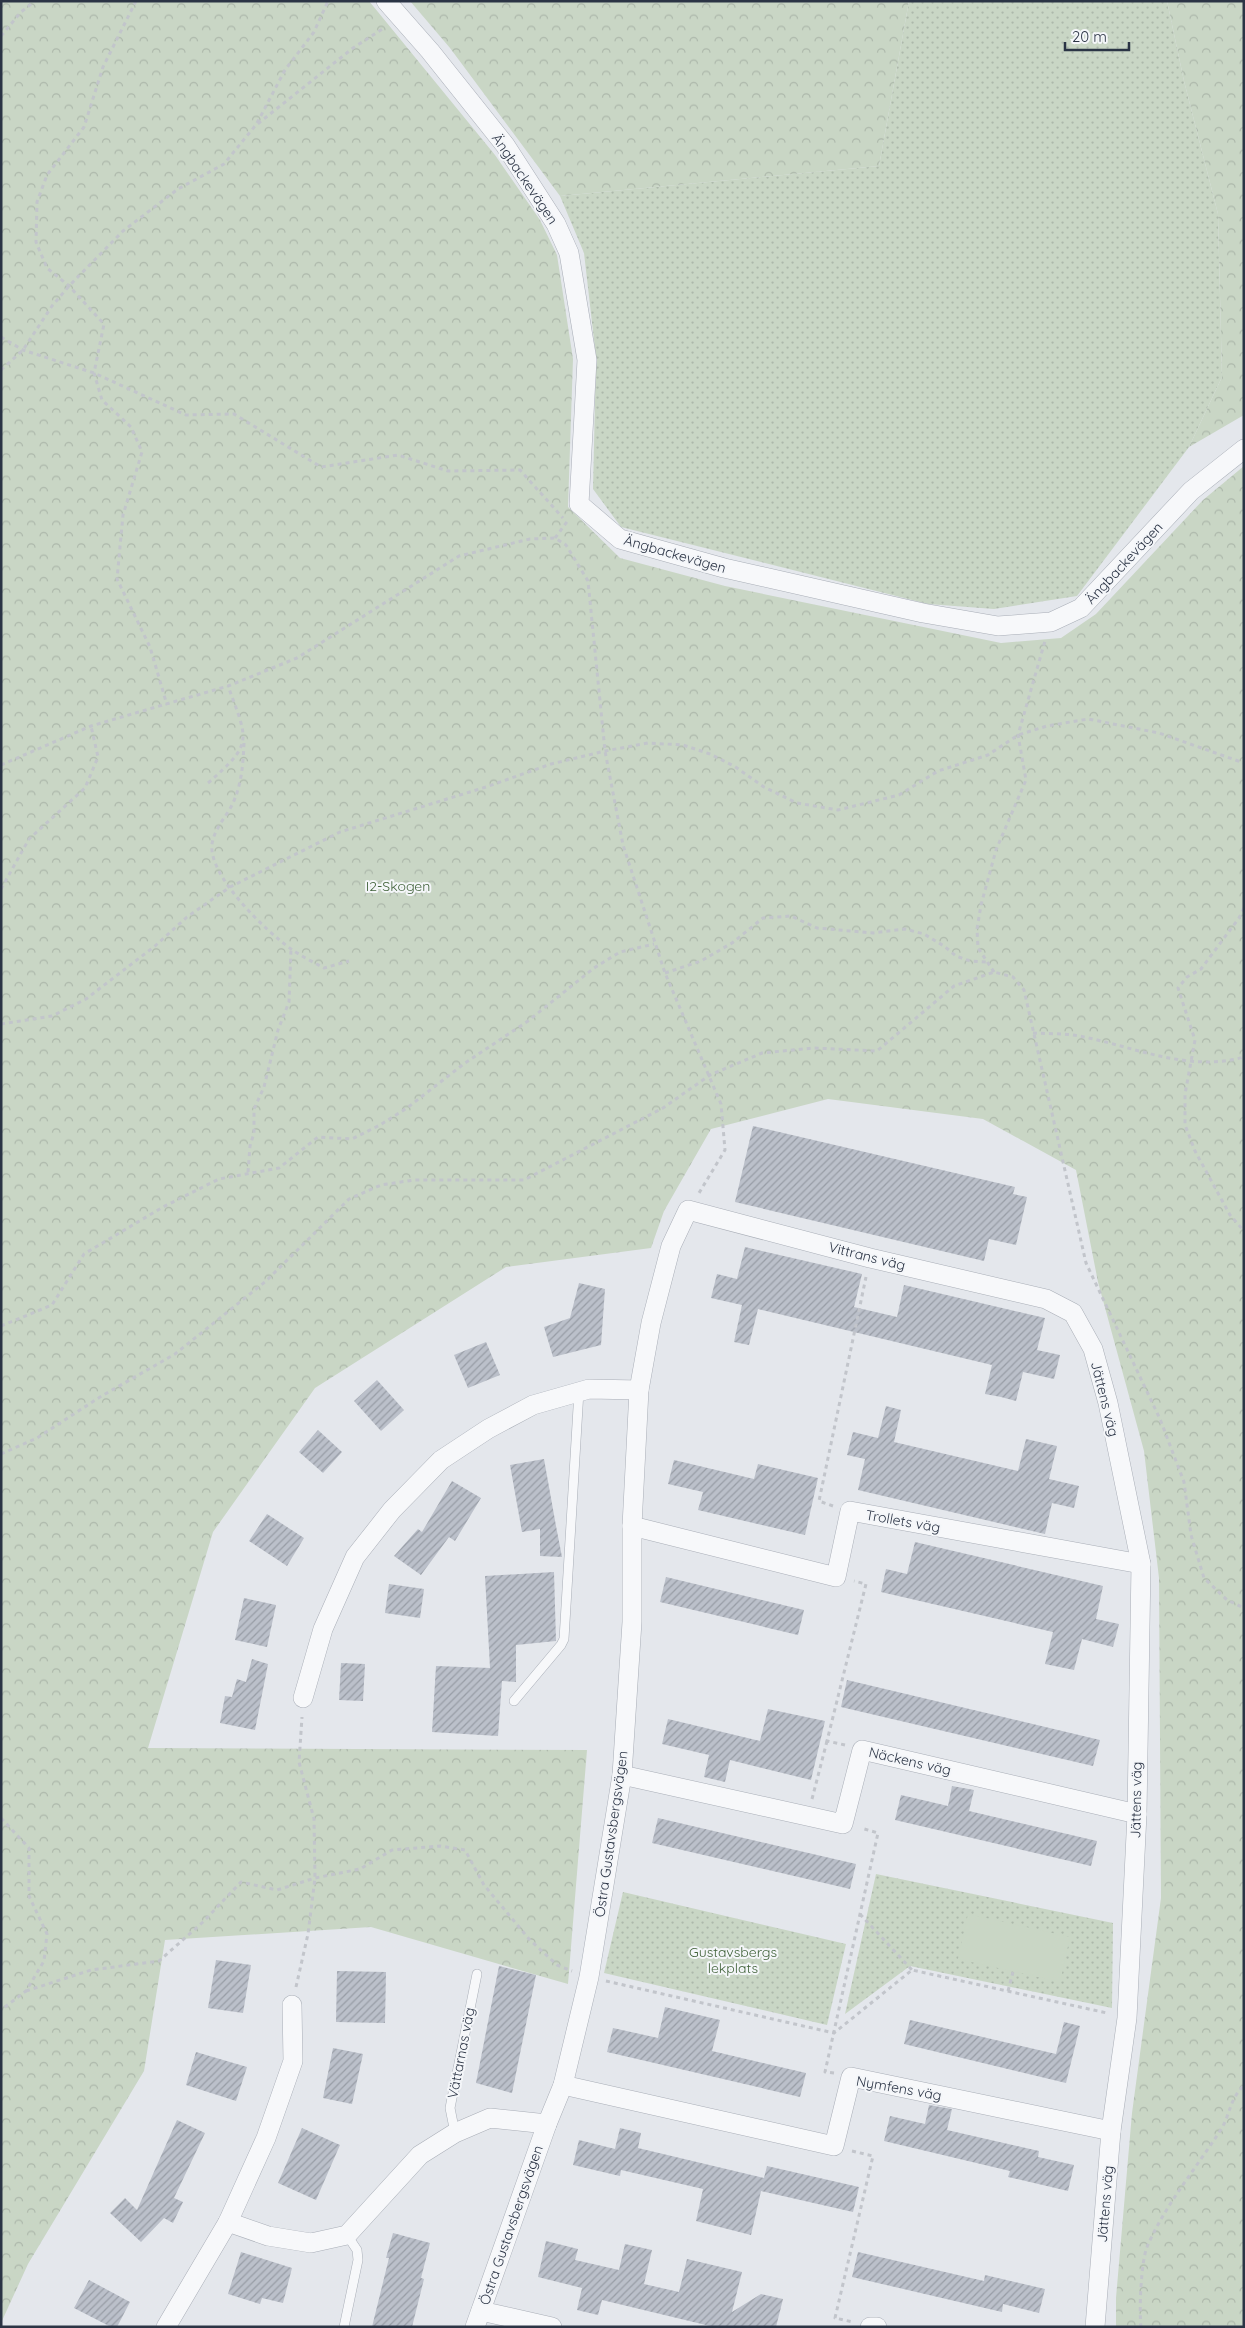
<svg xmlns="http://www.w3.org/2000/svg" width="1245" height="2328" viewBox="0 0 1245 2328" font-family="Quicksand,sans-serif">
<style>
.green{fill:url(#green-dots)}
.forest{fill:url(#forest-crowns)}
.pitch{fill:#c9d6c5}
.building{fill:url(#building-hatch)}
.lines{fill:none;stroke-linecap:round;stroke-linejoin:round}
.service-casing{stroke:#a9aeb7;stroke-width:10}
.minor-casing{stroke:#a9aeb7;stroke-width:20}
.path{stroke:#c2c5cb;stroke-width:3;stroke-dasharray:4 4;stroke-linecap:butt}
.service{stroke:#f7f8fa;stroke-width:9}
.minor{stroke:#f7f8fa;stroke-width:19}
.labels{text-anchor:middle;stroke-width:4;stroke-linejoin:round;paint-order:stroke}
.street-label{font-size:14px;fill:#2b3445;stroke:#f4f6f9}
.park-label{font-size:14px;fill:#3f6138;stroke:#f4f6f9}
</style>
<defs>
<pattern id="green-dots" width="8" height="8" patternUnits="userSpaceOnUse" patternTransform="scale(1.25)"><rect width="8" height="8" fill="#c9d6c5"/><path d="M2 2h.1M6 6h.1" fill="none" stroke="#adb8ab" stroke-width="1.8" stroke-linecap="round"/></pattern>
<pattern id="forest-crowns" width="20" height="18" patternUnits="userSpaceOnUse" patternTransform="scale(1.25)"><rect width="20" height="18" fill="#c9d6c5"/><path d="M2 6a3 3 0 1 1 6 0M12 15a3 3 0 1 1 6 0" fill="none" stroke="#adb8ab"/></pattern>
<pattern id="building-hatch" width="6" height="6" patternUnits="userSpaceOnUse" patternTransform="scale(1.25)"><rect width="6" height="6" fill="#bbc0ca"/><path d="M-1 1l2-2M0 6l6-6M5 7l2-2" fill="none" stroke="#989da6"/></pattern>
</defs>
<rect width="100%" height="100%" fill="#e4e7ec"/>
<g class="green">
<polygon points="909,1 1167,1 1184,81 1218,214 1222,377 1189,447 1077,596 994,609 928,604 621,527 593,489 596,357 584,253 560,196 879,166"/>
<polygon points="876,1874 1113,1923 1112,2008 910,1966 845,2014"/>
<polygon points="623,1892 846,1944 827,2025 604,1973"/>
</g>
<g class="forest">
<polygon points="1,1 369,1 495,155 540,220 557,255 573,359 568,507 620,558 725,586 1001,643 1061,638 1096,614 1203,500 1244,466 1244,2327 1116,2327 1116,2298 1132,2113 1161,1898 1159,1578 1144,1451 1098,1282 1076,1170 983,1119 828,1099 711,1129 664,1211 651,1248 506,1267 315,1388 213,1532 148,1748 587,1750 568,1984 371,1927 165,1940 144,2071 28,2264 1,2323"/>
<polygon points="410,1 909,1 879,166 560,196 450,48"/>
<polygon points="1167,1 1244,1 1244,415 1189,447 1222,377 1218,214 1184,81"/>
</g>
<polygon class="pitch" points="968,1914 1070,1937 1060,1982 958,1959"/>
<g class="building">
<polygon points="753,1126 1015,1187 1013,1194 1027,1197 1016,1245 989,1239 984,1261 735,1202"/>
<polygon points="745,1247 862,1274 854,1307 897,1317 904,1285 1045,1318 1037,1350 1060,1355 1054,1379 1023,1372 1016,1401 1001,1397 985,1394 992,1365 758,1309 749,1345 734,1342 742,1305 711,1298 717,1274 737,1279"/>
<polygon points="579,1283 605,1289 601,1345 553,1357 544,1327 570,1318"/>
<polygon points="486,1342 500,1375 468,1388 454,1355"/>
<polygon points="377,1380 404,1410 381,1431 354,1401"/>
<polygon points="886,1406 901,1410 894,1442 1018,1471 1026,1439 1057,1446 1049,1479 1079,1486 1074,1508 1052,1503 1045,1534 858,1490 865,1459 847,1455 853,1432 878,1438"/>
<polygon points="318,1430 342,1452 323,1473 299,1452"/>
<polygon points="544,1459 556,1526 562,1557 540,1556 540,1529 522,1532 510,1465"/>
<polygon points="674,1460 754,1479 758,1464 818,1478 805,1535 698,1510 703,1492 668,1484"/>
<polygon points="452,1481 481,1498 455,1541 449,1537 421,1575 394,1556 418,1529 422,1532"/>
<polygon points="267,1514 304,1538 287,1566 249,1541"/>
<polygon points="915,1542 1103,1586 1096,1619 1119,1624 1113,1647 1082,1639 1074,1670 1045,1664 1053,1632 881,1592 886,1569 907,1574"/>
<polygon points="554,1572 556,1641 516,1645 516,1682 502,1681 498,1736 432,1732 436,1666 490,1668 485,1576"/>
<polygon points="666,1577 804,1610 798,1635 660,1602"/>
<polygon points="389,1584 424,1589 420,1618 385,1613"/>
<polygon points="244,1598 276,1605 267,1647 235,1640"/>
<polygon points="252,1659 268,1664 255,1730 220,1723 225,1696 232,1697 237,1679 246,1682"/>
<polygon points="341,1663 365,1664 363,1701 339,1700"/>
<polygon points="847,1680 1100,1740 1093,1766 841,1707"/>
<polygon points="768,1709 825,1721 811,1780 730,1760 725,1782 704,1777 709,1755 662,1744 668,1719 760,1741"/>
<polygon points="952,1786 974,1790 969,1811 1097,1841 1091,1866 895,1820 901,1795 948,1806"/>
<polygon points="658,1818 856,1864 850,1889 652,1843"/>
<polygon points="216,1960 251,1965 243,2013 208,2008"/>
<polygon points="499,1966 536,1975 512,2093 476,2083"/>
<polygon points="337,1971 386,1972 385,2023 336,2022"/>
<polygon points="665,2007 720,2020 712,2051 806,2073 800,2097 607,2052 613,2028 658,2038"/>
<polygon points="910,2020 1056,2054 1064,2022 1080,2026 1066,2083 904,2044"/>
<polygon points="333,2048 363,2054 352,2104 323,2098"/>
<polygon points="196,2052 247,2067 236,2101 186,2085"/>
<polygon points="929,2105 952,2109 947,2130 1039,2151 1038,2157 1074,2165 1068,2191 1008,2177 1010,2171 884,2141 890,2116 925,2124"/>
<polygon points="177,2120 205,2133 174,2198 183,2202 173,2223 164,2218 141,2242 110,2213 125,2198 137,2210"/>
<polygon points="302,2128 340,2145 316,2200 278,2183"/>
<polygon points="620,2128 641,2133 638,2148 764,2178 767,2166 859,2187 853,2212 761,2191 751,2235 696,2221 703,2189 621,2170 620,2176 573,2165 579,2140 615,2149"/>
<polygon points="393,2233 430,2243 421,2278 424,2279 412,2327 372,2327 389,2258 386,2258"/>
<polygon points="546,2241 578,2249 575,2260 619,2270 625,2244 652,2250 644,2284 679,2292 687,2259 742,2272 732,2312 761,2294 783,2299 776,2327 709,2327 710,2326 602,2300 598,2315 577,2310 582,2288 538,2277"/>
<polygon points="241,2252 292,2268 283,2303 262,2298 260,2304 228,2294"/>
<polygon points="858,2252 984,2281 985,2275 1045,2289 1039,2313 1003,2304 1002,2312 852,2277"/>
<polygon points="89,2280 130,2302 117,2327 111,2327 74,2308"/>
</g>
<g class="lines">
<defs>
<g id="service">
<polyline points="514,1701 561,1645 564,1639 579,1391"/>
<polyline points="455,2133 450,2108 477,1974"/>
<polyline points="344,2327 358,2260 357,2250 347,2235"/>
</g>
<g id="minor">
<polyline points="386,1 430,51 505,145 556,224 569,253 587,360 579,504 620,539 724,568 923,613 998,626 1051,622 1081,608 1191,491 1244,449"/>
<polyline points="632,1526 836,1577 850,1511 1141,1564"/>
<polyline points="303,1698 323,1629 355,1557 392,1510 441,1460 488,1429 533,1405 589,1389 639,1390"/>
<polyline points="622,1775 843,1824 862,1750 1137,1814"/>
<polyline points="563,2085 834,2146 851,2077 1111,2131"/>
<polyline points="228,2222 268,2236 311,2243 347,2235 420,2155 455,2133 490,2118 547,2124"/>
<polyline points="481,2311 552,2327"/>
<polyline points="166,2327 228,2222 266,2138 293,2061 292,2005"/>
<polyline points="475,2327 547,2124 563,2085 589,1977 622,1775 632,1622 632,1526 639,1390 651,1323 671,1246 688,1210 870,1258 1046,1299 1073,1313 1093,1349 1108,1403 1141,1564 1137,1814 1127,2018 1111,2131 1095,2327"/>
<polyline points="870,2327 877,2327"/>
</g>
</defs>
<use href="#service" class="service-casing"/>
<use href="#minor" class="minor-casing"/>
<g class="path">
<polyline points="136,1 103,67 84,127 47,175 37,202 36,242 47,268 69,286 104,324 94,373 102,400 131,427 142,452 123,515 117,579 150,647 167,705"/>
<polyline points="1,36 21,12 35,1"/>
<polyline points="257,123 285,70 314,32 328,1"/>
<polyline points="1,337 23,350 94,373 186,415 234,414 321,467 398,455 448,471 520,470 563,518"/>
<polyline points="1,370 23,350 52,306 69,286 123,231 178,189 224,164 255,126 353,48 384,28"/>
<polyline points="555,538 569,519"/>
<path d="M244,743C243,764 242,783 233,803C227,816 214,829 212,844C208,876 266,931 291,949C301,956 313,962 324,968L349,961"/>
<polyline points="1,765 91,726 228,686 297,658 459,556 530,539 555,538 566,545 588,581 605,751 623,845 665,973 721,1104 725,1150 699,1193"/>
<path d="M208,783C254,743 248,741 228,686"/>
<polyline points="1,889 29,839 85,788 98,757 91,726"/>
<polyline points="1244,908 1239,918 1201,969 1187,977 1178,988 1195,1040 1185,1094 1185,1125 1195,1151 1230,1215 1244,1231"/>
<polyline points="994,972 978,948 977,929 981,905 996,850 1026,780 1018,735 1045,641"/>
<polyline points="665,973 701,961 732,943 763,918 791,916 817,928 873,933 905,929 924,934 944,946 956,956 970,961 987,962"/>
<polyline points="1,1024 52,1016 86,999 155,946 187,917 230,887 340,832 486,787 551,764 605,751 648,743 683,745 710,754 734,766 764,787 797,803 838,810 899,795 938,771 988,755 1018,735 1047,726 1088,719 1159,733 1244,763"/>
<path d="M1033,1033C1048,1034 1064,1033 1079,1036C1133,1046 1188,1073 1244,1057"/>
<polyline points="248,1172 250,1146 254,1133 254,1109 264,1087 278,1030 289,1002 291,949"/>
<polyline points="1,1326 52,1305 84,1254 163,1207 219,1179 279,1168 318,1137 352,1139 380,1125 407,1108 465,1063 528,1021 594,968 620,952 654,944"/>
<polyline points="1,1454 37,1438 100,1397 175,1354 266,1281 349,1199 381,1185 414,1180 524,1180 663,1108 710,1075 762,1053 814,1048 877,1051 954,986 994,972 1013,977 1024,990 1086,1263 1160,1419 1184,1482 1191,1535 1204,1578 1227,1600 1244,1608"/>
<polyline points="833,1506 819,1501 866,1277"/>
<polyline points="845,1745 827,1741 866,1584 854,1581"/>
<polyline points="812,1799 827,1741"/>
<polyline points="1,1818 29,1848 29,1896 47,1934 44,1961 26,1991 1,2010"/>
<polyline points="860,1914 912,1970"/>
<polyline points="606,1981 834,2033 912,1970 1107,2013"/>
<polyline points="296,1987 308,1934 315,1878 314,1819 299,1762 302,1717"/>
<polyline points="26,1991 91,1970 159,1961 203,1922 241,1882 277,1890 315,1878 360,1869 392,1850 440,1846 465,1850 484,1885 529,1939 557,1965 572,1971"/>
<polyline points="1008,1991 1013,1972"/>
<polyline points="834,2073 825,2072 878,1833 861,1828"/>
<polyline points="852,2151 873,2156 835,2318 853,2322"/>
<path d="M1141,2327C1139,2310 1141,2262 1147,2247C1164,2207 1196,2168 1220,2131C1231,2114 1228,2102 1244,2085"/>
</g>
<use href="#service" class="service"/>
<use href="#minor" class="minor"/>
</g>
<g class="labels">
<g class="street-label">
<text transform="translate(525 179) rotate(56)" y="5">Ängbackevägen</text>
<text transform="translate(675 554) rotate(16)" y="5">Ängbackevägen</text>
<text transform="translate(1124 563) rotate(-47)" y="5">Ängbackevägen</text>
<text transform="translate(867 1256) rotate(14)" y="5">Vittrans väg</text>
<text transform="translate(1105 1399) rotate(76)" y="5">Jättens väg</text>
<text transform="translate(903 1521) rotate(10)" y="5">Trollets väg</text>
<text transform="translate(910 1761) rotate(13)" y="5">Näckens väg</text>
<text transform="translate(1136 1800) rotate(-89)" y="5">Jättens väg</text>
<text transform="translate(611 1834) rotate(-82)" y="5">Östra Gustavsbergsvägen</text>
<text transform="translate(461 2053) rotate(-79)" y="5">Vättarnas väg</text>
<text transform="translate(899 2088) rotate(10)" y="5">Nymfens väg</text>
<text transform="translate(1105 2204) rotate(-85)" y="5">Jättens väg</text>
<text transform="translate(511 2225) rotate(-71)" y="5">Östra Gustavsbergsvägen</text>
</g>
<g class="park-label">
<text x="398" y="891">I2-Skogen</text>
<text x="733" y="1957">Gustavsbergs<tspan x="733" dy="16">lekplats</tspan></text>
</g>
</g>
<rect width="1245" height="2328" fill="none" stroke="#2b3445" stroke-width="5"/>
<path d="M1065 42v8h64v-8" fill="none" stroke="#2b3445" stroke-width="2.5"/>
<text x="1072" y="42" font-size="15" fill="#2b3445" stroke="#f4f6f9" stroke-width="4" paint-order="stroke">20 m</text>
</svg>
